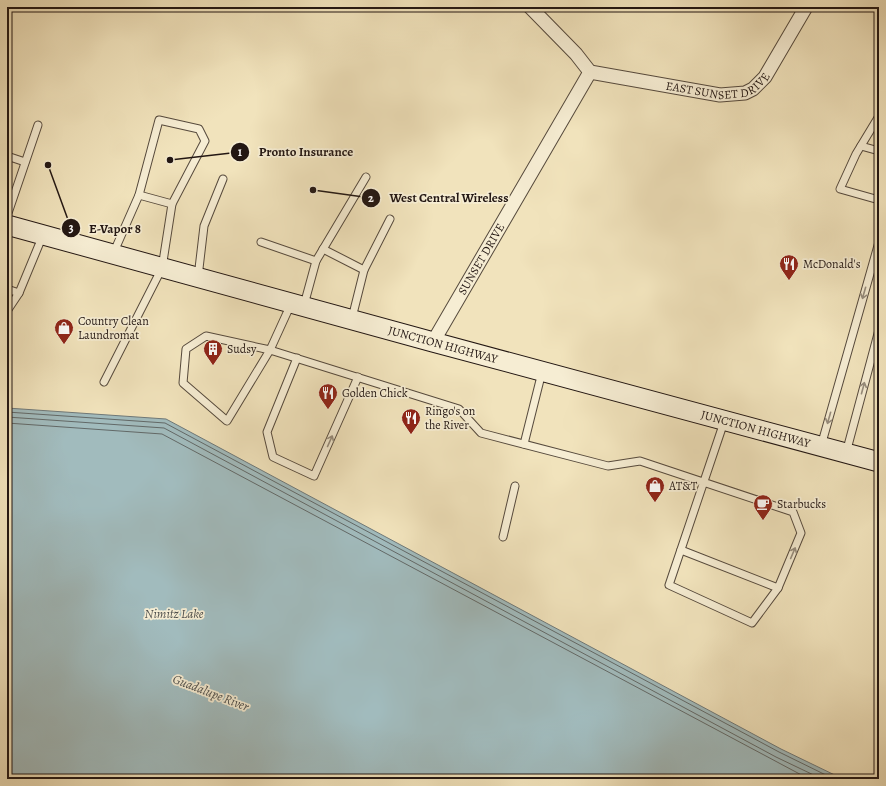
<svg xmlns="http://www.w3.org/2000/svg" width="886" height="786" viewBox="0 0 886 786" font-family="Alegreya,serif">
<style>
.water{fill:#a1bbbd;stroke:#6f7979}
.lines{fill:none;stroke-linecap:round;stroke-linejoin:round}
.shore{stroke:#626968;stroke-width:1}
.service-casing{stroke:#564a3d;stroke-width:9}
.minor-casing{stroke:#564a3d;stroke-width:15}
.secondary-casing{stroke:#231713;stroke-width:21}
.service{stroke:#f6edd3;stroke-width:7}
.minor{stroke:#f6edd3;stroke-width:13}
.secondary{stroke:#f6edd3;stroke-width:19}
.oneway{stroke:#978d7d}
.labels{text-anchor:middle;stroke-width:3.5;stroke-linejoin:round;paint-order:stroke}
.street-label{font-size:12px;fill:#231713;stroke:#f6edd3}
.poi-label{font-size:12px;fill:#231713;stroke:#f6edd3;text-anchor:start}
.water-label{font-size:13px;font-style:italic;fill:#4f504e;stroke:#f6edd3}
.leader{fill:none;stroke:#231713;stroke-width:1.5}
.callout-dot{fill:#231713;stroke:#f6edd3;stroke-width:1.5}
.mark-label{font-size:12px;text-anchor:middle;font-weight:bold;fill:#fff}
.callout-label{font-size:13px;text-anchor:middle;font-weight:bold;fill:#231713;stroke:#f6edd3;stroke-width:3.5;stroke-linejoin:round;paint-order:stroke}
</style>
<rect width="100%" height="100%" fill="#f1e3bc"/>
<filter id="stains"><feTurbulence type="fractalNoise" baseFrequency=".005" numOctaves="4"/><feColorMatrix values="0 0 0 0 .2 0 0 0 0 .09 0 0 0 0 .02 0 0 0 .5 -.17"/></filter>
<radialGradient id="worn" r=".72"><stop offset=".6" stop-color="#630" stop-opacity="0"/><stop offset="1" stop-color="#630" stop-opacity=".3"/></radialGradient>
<polygon class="water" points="7,408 166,419 781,749 843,779 7,779"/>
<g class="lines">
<g class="shore">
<polyline points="7,412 165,423 779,752 834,779"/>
<polyline points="7,417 164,428 776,757 822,779"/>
<polyline points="7,423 162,434 809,779"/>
</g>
<defs>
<g id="service">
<polyline points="879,116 856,154 840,189 879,200"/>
<polyline points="861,146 879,151"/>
<polyline points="7,156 25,162"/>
<polyline points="139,195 172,204"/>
<polyline points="7,216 38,125"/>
<polyline points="261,242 316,261"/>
<polyline points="323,249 364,270 390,219"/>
<polyline points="198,277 204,226 223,179"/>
<polyline points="7,289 19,293"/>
<polyline points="291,304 270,350 227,421 183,383 186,349 206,336 270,350 459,409 481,433 608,466 640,461 793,512 801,533 778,588 752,623 669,585 724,422"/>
<polyline points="304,305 316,261 366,177"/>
<polyline points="7,311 19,293 43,235"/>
<polyline points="352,318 364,270"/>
<polyline points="297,358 267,432 273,457 314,476 358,377"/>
<polyline points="104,382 162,268 172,204 205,141 199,129 159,120 139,195 113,254"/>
<polyline points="524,444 542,372"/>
<polyline points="821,446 879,242"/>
<polyline points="846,453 879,330"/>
<polyline points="503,537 515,486"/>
<polyline points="681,550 778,588"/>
</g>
<g id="minor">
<polyline points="530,7 576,54 590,72"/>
<path id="s1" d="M590,72L720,95L745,93L753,89L765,77L806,7"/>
<path id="s2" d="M433,342L590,72"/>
</g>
<g id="secondary">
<path id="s3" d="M7,225L433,342L879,462"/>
</g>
</defs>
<use href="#service" class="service-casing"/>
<use href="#minor" class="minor-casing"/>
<use href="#secondary" class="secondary-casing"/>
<use href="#service" class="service"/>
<use href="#minor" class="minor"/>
<use href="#secondary" class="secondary"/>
</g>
<defs><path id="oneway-shaft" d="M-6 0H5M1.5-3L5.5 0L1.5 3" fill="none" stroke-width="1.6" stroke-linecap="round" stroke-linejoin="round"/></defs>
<g class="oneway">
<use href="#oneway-shaft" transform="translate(864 293) rotate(106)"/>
<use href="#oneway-shaft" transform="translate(863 388) rotate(-75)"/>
<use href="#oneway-shaft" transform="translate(829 418) rotate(106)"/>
<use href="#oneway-shaft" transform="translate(330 441) rotate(-66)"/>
<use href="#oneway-shaft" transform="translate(793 553) rotate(-67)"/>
</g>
<defs>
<symbol id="restaurant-pin" viewBox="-11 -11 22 30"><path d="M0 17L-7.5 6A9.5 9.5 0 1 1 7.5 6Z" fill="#8f2418" stroke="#f6edd3"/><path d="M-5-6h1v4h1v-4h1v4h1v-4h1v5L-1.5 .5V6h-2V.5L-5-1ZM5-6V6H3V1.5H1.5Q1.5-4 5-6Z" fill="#fff"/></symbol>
<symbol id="shop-pin" viewBox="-11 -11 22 30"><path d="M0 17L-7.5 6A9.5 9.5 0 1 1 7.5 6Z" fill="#8f2418" stroke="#f6edd3"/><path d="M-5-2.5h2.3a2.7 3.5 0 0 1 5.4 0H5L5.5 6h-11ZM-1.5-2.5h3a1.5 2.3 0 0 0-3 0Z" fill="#fff"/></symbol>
<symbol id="building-pin" viewBox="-11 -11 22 30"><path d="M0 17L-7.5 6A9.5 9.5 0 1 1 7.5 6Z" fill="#8f2418" stroke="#f6edd3"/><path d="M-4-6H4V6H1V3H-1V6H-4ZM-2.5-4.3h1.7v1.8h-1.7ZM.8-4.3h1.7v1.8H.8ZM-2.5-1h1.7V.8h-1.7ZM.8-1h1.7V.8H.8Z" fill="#fff"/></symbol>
<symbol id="cafe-pin" viewBox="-11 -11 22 30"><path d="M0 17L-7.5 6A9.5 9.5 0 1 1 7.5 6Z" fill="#8f2418" stroke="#f6edd3"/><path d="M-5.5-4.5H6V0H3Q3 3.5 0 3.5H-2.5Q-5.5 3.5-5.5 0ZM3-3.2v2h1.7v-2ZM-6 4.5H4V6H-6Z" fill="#fff"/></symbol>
</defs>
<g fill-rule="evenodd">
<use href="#restaurant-pin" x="778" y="253" width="22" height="30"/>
<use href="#shop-pin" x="53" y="317" width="22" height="30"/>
<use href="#building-pin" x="202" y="338" width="22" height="30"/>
<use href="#restaurant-pin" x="317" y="382" width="22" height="30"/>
<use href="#restaurant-pin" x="400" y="407" width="22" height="30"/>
<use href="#shop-pin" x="644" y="475" width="22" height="30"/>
<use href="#cafe-pin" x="752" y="493" width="22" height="30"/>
</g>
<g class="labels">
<g class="street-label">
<text dy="4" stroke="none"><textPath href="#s1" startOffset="132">EAST SUNSET DRIVE</textPath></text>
<text dy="4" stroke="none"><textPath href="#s2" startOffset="96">SUNSET DRIVE</textPath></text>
<text dy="4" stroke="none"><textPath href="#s3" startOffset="452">JUNCTION HIGHWAY</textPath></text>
<text dy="4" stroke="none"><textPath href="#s3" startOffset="776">JUNCTION HIGHWAY</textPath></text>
</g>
<g class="poi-label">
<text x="803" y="268">McDonald's</text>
<text x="78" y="325">Country Clean<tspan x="78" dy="14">Laundromat</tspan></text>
<text x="227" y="353">Sudsy</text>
<text x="342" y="397">Golden Chick</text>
<text x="425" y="415">Ringo's on<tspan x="425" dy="14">the River</tspan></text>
<text x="669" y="490">AT&amp;T</text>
<text x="777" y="508">Starbucks</text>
</g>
<g class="water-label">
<text x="174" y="618">Nimitz Lake</text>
<text transform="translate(211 692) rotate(21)" y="5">Guadalupe River</text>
</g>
</g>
<path class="leader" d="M170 160L240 152M313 190L371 198M48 165L71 228"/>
<g class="callout-dot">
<circle cx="170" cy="160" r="4"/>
<circle cx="313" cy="190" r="4"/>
<circle cx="48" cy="165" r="4"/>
<circle cx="240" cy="152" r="10"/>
<circle cx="371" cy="198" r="10"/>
<circle cx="71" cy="228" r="10"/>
</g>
<g class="mark-label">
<text x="240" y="156">1</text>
<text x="371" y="202">2</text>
<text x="71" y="232">3</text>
</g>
<g class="callout-label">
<text x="306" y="156">Pronto Insurance</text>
<text x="449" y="202">West Central Wireless</text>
<text x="115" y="233">E-Vapor 8</text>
</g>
<rect width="886" height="786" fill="none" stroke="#f1e3bc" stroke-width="24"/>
<rect x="8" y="8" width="870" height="770" fill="none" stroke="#231713" stroke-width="2"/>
<rect x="12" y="12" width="862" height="762" fill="none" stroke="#231713"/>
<rect width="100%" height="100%" filter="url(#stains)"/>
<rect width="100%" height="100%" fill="url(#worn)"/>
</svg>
